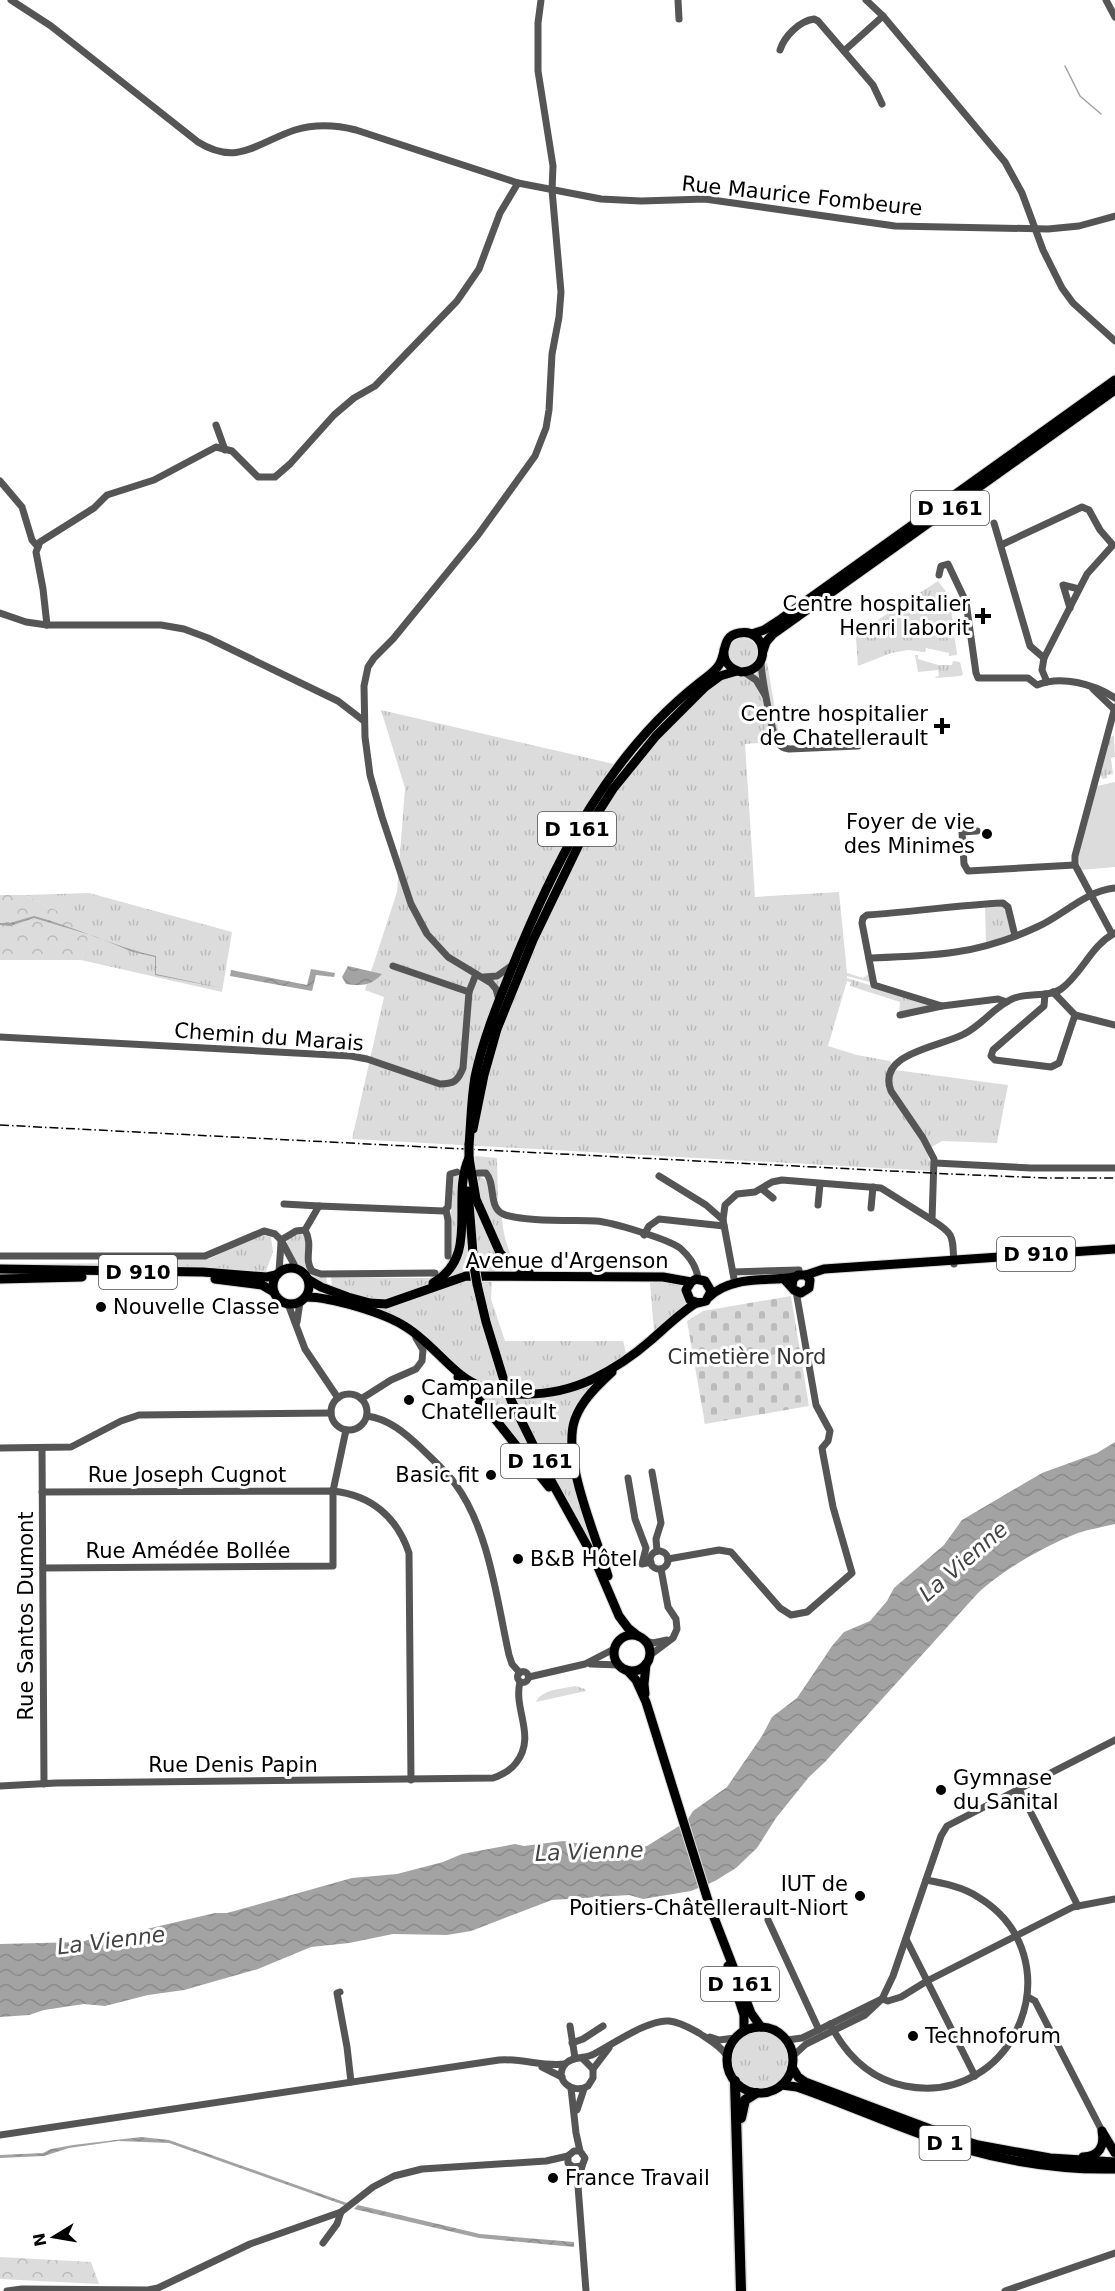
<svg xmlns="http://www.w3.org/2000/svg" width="1115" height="2291" viewBox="0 0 1115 2291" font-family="'DejaVu Sans',sans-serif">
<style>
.grass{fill:url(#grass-tufts)}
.forest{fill:url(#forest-crowns)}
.cemetery{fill:url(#cemetery-stones)}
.park{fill:#dcdcdc}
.water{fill:url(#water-waves)}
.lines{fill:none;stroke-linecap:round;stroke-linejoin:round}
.stream{stroke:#a3a3a3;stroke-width:1.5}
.major-casing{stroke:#dbdbdb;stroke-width:11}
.highway-casing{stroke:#dbdbdb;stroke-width:13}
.minor{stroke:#555;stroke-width:7}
.major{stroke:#000;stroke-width:9}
.highway{stroke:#000;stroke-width:10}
.rail{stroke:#000;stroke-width:1.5;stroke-dasharray:9 3 1.5 3;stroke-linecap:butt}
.major-bridge-casing{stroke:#dbdbdb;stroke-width:11;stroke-linecap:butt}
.major-bridge{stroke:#000;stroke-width:9}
.poi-dot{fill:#000;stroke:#fff;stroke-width:2}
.labels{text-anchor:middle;stroke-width:6;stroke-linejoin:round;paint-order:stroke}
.shield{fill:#fff;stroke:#4c4c4c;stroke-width:1.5}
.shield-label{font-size:20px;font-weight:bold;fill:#000}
.street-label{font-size:21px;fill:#000;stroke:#fff}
.poi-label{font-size:21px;fill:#000;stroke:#fff;text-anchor:start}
.park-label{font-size:21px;fill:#333;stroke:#fff}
.water-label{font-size:22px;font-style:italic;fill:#444;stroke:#fff}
</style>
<defs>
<pattern id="grass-tufts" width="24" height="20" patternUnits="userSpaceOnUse" patternTransform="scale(1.5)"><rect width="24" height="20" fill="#dcdcdc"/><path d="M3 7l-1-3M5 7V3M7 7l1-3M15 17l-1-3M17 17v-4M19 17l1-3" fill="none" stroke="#bbb"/></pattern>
<pattern id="forest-crowns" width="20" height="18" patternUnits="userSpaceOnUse" patternTransform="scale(1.5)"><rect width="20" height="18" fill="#dcdcdc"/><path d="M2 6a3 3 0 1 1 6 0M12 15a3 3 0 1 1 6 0" fill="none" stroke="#bbb"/></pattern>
<pattern id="cemetery-stones" width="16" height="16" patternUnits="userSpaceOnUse" patternTransform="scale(1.5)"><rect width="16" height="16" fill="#dcdcdc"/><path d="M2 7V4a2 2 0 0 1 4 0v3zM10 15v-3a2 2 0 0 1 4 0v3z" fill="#bbb"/></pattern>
<pattern id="water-waves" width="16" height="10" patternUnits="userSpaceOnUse" patternTransform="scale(1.5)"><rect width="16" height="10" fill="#a3a3a3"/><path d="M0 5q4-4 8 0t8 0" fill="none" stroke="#8b8b8b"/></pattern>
</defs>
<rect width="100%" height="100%" fill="#fff"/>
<g class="grass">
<polygon points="938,581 948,594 950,602 957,655 949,656 949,653 926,648 925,652 908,650 891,653 858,666 856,638 859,632"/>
<circle cx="743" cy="653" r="15"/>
<polygon points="915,655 918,655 918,659 938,665 952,665 953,661 960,662 963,674 961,676 936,678 935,677 939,676 938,670 918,672"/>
<polygon points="767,662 780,739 774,742 745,744 755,897 839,892 847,973 863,978 869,974 870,982 847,976 847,978 933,1005 899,1015 900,1002 850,986 851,982 847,981 828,1046 857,1055 890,1061 895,1070 1008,1085 997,1143 942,1141 926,1150 933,1171 352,1139 384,997 365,990 397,892 405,788 381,710 614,764 661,734 715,684 729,677 756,674"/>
<polygon points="1114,735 1115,757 1111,758 1113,774 1107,775 1107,778 1103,779 1100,775 1110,738"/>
<polygon points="89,893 232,932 222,992 81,960 91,927 24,895"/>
<polygon points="985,907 1005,907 1011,932 1009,935 986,943"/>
<path d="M475,1156L497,1158L498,1200C491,1184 498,1172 475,1169Z"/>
<path d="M457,1175H461C459,1201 464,1232 454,1258C446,1279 403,1299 381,1300C366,1300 346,1294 332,1287L331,1277L430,1278L446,1266L450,1252L452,1178Z"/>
<path d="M474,1175C498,1177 483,1207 502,1218C503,1233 508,1260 523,1266C527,1267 534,1267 538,1268L523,1269L508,1260L479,1202Z"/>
<path d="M465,1184L471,1272L447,1278C469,1258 463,1213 465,1184Z"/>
<polygon points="473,1195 479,1212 517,1271 479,1272 473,1223"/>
<path d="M300,1233L306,1237L307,1266L326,1277L328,1287C323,1284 315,1281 311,1277C305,1271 285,1252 287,1242C287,1240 291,1236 293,1234Z"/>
<polygon points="263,1235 271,1237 273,1252 265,1274 0,1266 0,1264 131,1263 131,1259 209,1259 252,1238"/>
<polygon points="470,1279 473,1282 483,1330 501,1388 477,1382 374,1309 403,1304 432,1292"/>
<polygon points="659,1281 681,1285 686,1304 642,1343 599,1373 561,1388 512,1391 498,1354 481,1282 492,1282 491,1299 505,1341 623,1341 626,1353 654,1331 650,1283"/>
<polygon points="598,1378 570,1432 595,1551 524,1420 513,1394 528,1395"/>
<polygon points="470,1382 503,1393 531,1450 526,1453"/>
<path d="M575,1686L585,1689L586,1691L536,1702C542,1689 562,1689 575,1686Z"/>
<circle cx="760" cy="2060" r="30"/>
</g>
<g class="forest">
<polygon points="0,895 24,895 92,927 81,960 0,960"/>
<polygon points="0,2257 91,2262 99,2284 0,2279"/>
</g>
<polygon class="cemetery" points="791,1296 809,1406 705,1424 687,1321 703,1311"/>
<polygon class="park" points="1115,782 1115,867 1080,870 1079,855 1097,786"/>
<g class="water">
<path d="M34,916C76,927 114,947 156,956V974L222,988L155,975V957L133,952L94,936L34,918L10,926L0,925V923H10Z"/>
<path d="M348,966L382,974C370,986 363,986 346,984L342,977Z"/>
<polygon points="311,969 335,973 334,977 316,975 312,991 230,976 231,970 307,985"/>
<path d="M1115,1442V1524C1103,1527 1090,1529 1078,1533C1045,1546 1004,1569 978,1593L825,1762L809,1777L776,1818L757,1848L736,1868L715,1881L691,1891L643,1899L629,1895L552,1900L471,1931L447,1935L393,1934L349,1943L311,1947L258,1969L184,1990L148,1995L105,2006L84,2004L44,2010L29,2015L0,2017V1944L81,1942L101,1936L121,1935L215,1913H227L352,1878L397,1874L443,1862L462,1854L515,1844L524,1846L563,1841L620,1850L647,1846L679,1826L688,1819L693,1811L727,1787L762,1736L772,1717L797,1698L832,1646L844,1632L870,1621L887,1601L894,1588L944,1545L962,1520L1042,1473L1097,1453Z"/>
<polygon points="141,2137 169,2140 347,2203 344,2205 169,2143 118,2141 69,2148 44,2156 0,2158 0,2155 43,2153 51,2149 73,2145"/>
<polygon points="358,2205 480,2234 574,2242 574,2247 479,2238 354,2209"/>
</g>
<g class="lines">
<polyline class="stream" points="1065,66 1080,96 1101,114"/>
<defs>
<g id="major">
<polyline points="752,634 764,630 781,619 1115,380"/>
<polyline points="763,651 766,642 773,634 1115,390"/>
<polyline points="473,1129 484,1075 497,1029 533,940 583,836 613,789 656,736 705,687 720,676 737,671"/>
<path d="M469,1145C471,1122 471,1101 475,1077C484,1034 502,993 518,953C560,852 611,752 699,683C705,678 715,672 719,665C727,653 721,636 739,633C767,627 773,671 741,672C730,669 723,661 724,650"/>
<polyline points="469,1158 476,1199 500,1253 510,1264 529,1272"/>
<polyline points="468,1191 474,1266"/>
<circle cx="291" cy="1286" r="18"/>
<polyline points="0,1269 203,1272 267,1277 276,1275"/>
<polyline points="806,1275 824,1269 1115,1249"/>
<polyline points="0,1279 82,1277"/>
<polyline points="215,1279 262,1285 274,1292"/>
<polyline points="784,1279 794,1290 801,1293 809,1288 810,1280 806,1275 798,1275 793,1279 792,1287"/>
<polyline points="309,1280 321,1287 348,1297 370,1303 386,1304 466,1276 663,1277 691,1282 696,1279 705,1281 711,1291 706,1301 698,1303 690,1300 686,1290 691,1282"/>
<path d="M433,1283C481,1256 450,1199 469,1158"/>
<polyline points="477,1284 486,1322 505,1384"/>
<path d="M306,1297C331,1297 385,1313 406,1327C427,1340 442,1360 461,1375C497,1403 555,1397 593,1379C613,1369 633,1356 650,1341C665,1328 679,1314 696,1303"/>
<path d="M709,1297C731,1275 768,1282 794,1277"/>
<polyline points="458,1377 488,1410 549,1487"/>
<polyline points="511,1400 549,1477 595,1560 619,1616 628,1628 638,1636"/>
<path d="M608,1576C596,1536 561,1458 575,1419C582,1400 597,1386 612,1372"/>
<circle cx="632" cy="1653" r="18"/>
<polyline points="627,1670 636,1680 646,1702 710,1907 751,2013 761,2027"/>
<polyline points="645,1694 644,1684 646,1664"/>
<polyline points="728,1966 744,2015 744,2031"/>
<circle cx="760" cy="2060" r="33"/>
<polyline points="792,2067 798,2077 805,2082 946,2135 978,2145 1050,2158 1115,2162"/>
<path d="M782,2085L797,2087C852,2106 905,2131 961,2148C1010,2162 1063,2170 1115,2169"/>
<polyline points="1103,2133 1115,2153"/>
<path d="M1083,2157C1099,2157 1105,2146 1102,2131"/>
</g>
<g id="highway">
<polyline points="735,2081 741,2291"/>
<polyline points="741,2118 745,2100 756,2093"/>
</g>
</defs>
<use href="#major" class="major-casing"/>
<use href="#highway" class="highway-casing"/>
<g class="minor">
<path d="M11,0L51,26L198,142C238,167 258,142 295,130C315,124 336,125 356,130L518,183L601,199L641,201L705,199L895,226L1048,229L1079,226L1115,216"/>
<polyline points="678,0 679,19"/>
<polyline points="866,0 883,16 1005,162 1022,193 1043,250 1062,288 1073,303 1115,341"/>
<polyline points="1106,0 1115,17"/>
<path d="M780,50C784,37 799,21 814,19L818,21L873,85L882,104"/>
<polyline points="844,51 883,16"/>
<polyline points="216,425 225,450"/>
<polyline points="0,481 22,507 32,540 38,547"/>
<polyline points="994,523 1030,646 1044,658 1042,670 1047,682"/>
<polyline points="1001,545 1082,507 1089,510 1100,530 1113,545 1087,574 1044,658"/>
<path d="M939,575L941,566L948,564L966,602L976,673L978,678H1028L1037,685C1061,675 1094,684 1115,698"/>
<polyline points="1070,608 1063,585 1079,589"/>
<polyline points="0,613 26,622 47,625 161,625 184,629 208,638 338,701 364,721"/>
<polyline points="47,625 43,589 36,552 40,542 94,508 107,495 154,480 216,447 232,451 258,477 275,477 290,464 334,415 354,398 375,386 457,301 479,269 500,213 518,183"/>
<path d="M761,661C761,674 772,733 777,742C780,747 784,748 789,749L858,746"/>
<polyline points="744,672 756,680 765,695"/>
<polyline points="1093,689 1115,710"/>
<polyline points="977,831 962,832 964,864 968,871 1075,865"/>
<polyline points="1112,934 1075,865 1075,856 1115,707"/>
<path d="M869,958C933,956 977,955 1037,927C1064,915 1085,891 1115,888"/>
<polyline points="393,966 469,992"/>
<polyline points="484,977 497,976 511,966"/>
<polyline points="1053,992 1075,1015"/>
<polyline points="1045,994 1044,1006 993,1050 991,1056 995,1060 1051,1067 1059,1063 1075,1015 1115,1025"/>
<polyline points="499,1000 496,989 491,983 448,957 427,934 411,904 382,817 370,775 365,737 364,686 368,667 374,658 393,639 478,535 535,456 546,428 549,410 552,354 559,317 561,292 552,190 553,166 538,71 538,23 541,0"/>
<path d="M1007,1002L998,999L942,1006L874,985L862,923L863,918L867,915C913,912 957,905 1003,903L1008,907L1015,936"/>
<polyline points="900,1015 942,1006"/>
<path d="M0,1037L351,1056L367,1059L440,1084C454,1084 458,1081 463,1068L469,992L476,974"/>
<polyline points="935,1163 1031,1168 1115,1168"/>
<path d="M478,1173H486C496,1184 488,1207 503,1214C521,1222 574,1220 596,1221C611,1222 668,1239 680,1248C689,1256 697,1267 698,1279"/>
<polyline points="659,1176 706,1205 723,1220 735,1284"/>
<polyline points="762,1189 773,1198"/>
<polyline points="284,1204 319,1206"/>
<polyline points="818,1205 820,1184"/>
<polyline points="871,1208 873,1187"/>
<polyline points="446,1210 448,1220 448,1256"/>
<polyline points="723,1220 725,1205 737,1194 755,1192 772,1182 782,1180 881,1188 932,1220"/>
<path d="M305,1230C314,1246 303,1258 312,1271L321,1274L435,1273"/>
<polyline points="644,1235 649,1226 659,1219 724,1226"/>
<polyline points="281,1240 296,1231 305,1230 319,1206 444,1211 448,1207 450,1174 457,1172"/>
<polyline points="0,1256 205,1256 264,1231 275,1234 281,1240 296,1268"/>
<path d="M954,1264C952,1237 956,1235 932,1220L934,1159L923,1138L891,1091C876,1053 940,1047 964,1034C982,1025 994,1007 1012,999C1027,992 1048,998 1061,989C1082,974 1091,945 1115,933"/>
<polyline points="279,1272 281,1243"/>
<polyline points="733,1272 799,1270"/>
<polyline points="288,1304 305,1349 338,1398"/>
<polyline points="297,1322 300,1302"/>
<circle cx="349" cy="1412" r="18"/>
<polyline points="361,1399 391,1380 416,1369 422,1361 423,1350 416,1338"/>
<path d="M367,1416C389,1419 405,1433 421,1448C433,1460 446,1471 456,1485C489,1530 497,1601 509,1655L512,1664L520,1673"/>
<polyline points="0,1448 71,1447 121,1421 139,1415 331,1413"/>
<polyline points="42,1448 44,1784"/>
<polyline points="652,1472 661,1523 656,1539 657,1551"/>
<polyline points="628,1478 635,1519 646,1548 642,1564 651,1562"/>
<path d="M42,1492L333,1491C371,1495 397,1517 409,1553L411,1780"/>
<circle cx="659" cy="1560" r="9"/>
<polyline points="668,1559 719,1550 731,1552 780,1608 791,1615 807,1612 852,1573 833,1507 823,1454 822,1448 828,1441 830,1431 816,1405 796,1291"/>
<polyline points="43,1568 333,1566 333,1491 346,1430"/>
<polyline points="645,1641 653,1643 667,1640"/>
<polyline points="649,1656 673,1638 677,1629 676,1619 668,1607 661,1569"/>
<polyline points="591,1664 619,1665"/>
<circle cx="523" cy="1677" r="5.5"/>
<polyline points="529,1677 585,1664 614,1649"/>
<path d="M0,1786L56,1783L493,1778C502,1775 510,1771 516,1763C537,1736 513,1710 520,1682"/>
<polyline points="1019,1789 1078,1906"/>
<polyline points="768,1920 819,2030"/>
<polyline points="906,1939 975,2076"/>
<polyline points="340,1992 337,1993 347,2047 351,2082"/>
<polyline points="1028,1997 1035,2001 1102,2131"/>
<path d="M830,2024C846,2055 870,2079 905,2086C1017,2108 1076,1956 978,1897C963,1887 943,1883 926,1880"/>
<polyline points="570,2026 575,2058"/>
<polyline points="710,2037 719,2040 735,2038"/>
<polyline points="787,2040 802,2038 882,1999 888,2001 901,1997 927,1981 1073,1907 1115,1899"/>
<polyline points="572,2043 583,2039 603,2026"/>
<polyline points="793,2056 806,2044 865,2015 882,1999 893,1976 941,1836 947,1826 1115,1740"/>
<path d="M583,2059L593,2069V2078L588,2086C573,2095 553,2080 565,2064C572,2056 585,2059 594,2054C613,2044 649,2019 669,2021C680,2022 690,2028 699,2033C709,2040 720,2045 727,2056"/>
<polyline points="542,2067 562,2077"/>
<polyline points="593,2069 609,2048"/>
<polyline points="571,2088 576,2133 580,2151 585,2158 582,2166 573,2167 568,2163 568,2156 574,2151 580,2151"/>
<polyline points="577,2110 584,2089"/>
<path d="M0,2135L499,2060C522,2058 543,2067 565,2064"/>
<polyline points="582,2166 578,2186 586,2291"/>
<polyline points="323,2243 337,2224 341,2212"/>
<polyline points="7,2291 22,2289 148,2290 158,2288 250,2244 341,2212 373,2187 394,2176 422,2169 546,2161 568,2156"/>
<polyline points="1005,2291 1115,2253"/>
</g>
<use href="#major" class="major"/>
<use href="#highway" class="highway"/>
<polyline class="rail" points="0,1125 950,1174 1047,1178 1115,1178"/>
<defs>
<g id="major-bridge">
<polyline points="469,1156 469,1145"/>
<polyline points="474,1266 477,1284"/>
<polyline points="505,1384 511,1400"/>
</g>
</defs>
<use href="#major-bridge" class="major-bridge-casing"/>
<use href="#major-bridge" class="major-bridge"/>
</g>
<g class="poi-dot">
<path d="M980 607h6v6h6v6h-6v6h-6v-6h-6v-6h6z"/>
<path d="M939 717h6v6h6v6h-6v6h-6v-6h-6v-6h6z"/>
<circle cx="987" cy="834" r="6"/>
<circle cx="101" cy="1307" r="6"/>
<circle cx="409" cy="1400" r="6"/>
<circle cx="491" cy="1475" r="6"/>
<circle cx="518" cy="1559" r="6"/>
<circle cx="941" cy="1790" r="6"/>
<circle cx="860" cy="1896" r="6"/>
<circle cx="913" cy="2036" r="6"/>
<circle cx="553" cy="2178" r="6"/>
</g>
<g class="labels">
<g class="shield">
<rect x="911" y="491" width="78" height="34" rx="4.5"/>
<rect x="538" y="812" width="78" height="34" rx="4.5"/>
<rect x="997" y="1237" width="78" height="34" rx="4.5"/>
<rect x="99" y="1255" width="78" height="34" rx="4.5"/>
<rect x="501" y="1444" width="78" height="34" rx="4.5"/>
<rect x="701" y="1967" width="78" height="34" rx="4.5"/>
<rect x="919.5" y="2126" width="51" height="34" rx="4.5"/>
</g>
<g class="shield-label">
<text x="950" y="515">D 161</text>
<text x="577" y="836">D 161</text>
<text x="1036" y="1261">D 910</text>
<text x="138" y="1279">D 910</text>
<text x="540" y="1468">D 161</text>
<text x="740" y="1991">D 161</text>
<text x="945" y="2150">D 1</text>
</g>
<g class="street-label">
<text transform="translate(802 196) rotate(6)" y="7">Rue Maurice Fombeure</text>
<text transform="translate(269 1037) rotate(4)" y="7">Chemin du Marais</text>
<text x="567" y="1268">Avenue d'Argenson</text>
<text x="187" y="1482">Rue Joseph Cugnot</text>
<text x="188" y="1558">Rue Amédée Bollée</text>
<text transform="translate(26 1616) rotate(-90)" y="7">Rue Santos Dumont</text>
<text x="233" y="1772">Rue Denis Papin</text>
</g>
<g class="poi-label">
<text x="970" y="611" text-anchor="end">Centre hospitalier<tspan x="970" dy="24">Henri laborit</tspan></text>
<text x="928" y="721" text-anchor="end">Centre hospitalier<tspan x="928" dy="24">de Chatellerault</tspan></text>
<text x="975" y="829" text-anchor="end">Foyer de vie<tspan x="975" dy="24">des Minimes</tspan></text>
<text x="113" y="1314">Nouvelle Classe</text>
<text x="421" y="1395">Campanile<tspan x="421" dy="24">Chatellerault</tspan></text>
<text x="479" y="1482" text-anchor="end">Basic fit</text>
<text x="530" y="1566">B&amp;B Hôtel</text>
<text x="953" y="1785">Gymnase<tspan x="953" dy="24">du Sanital</tspan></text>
<text x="848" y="1891" text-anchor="end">IUT de<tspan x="848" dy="24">Poitiers-Châtellerault-Niort</tspan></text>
<text x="925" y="2043">Technoforum</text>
<text x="565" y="2185">France Travail</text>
</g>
<g class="park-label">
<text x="747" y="1364">Cimetière Nord</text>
</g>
<g class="water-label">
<text transform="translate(963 1561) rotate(-41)" y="8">La Vienne</text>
<text transform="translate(589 1851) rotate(-2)" y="8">La Vienne</text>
<text transform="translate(111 1940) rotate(-7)" y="8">La Vienne</text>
</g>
</g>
<g transform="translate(54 2237) rotate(259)" stroke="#ffffff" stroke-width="4.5" paint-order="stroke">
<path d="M0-4.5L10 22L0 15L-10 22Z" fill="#000000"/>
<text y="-9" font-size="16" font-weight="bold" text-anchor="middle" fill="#000000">N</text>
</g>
</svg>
